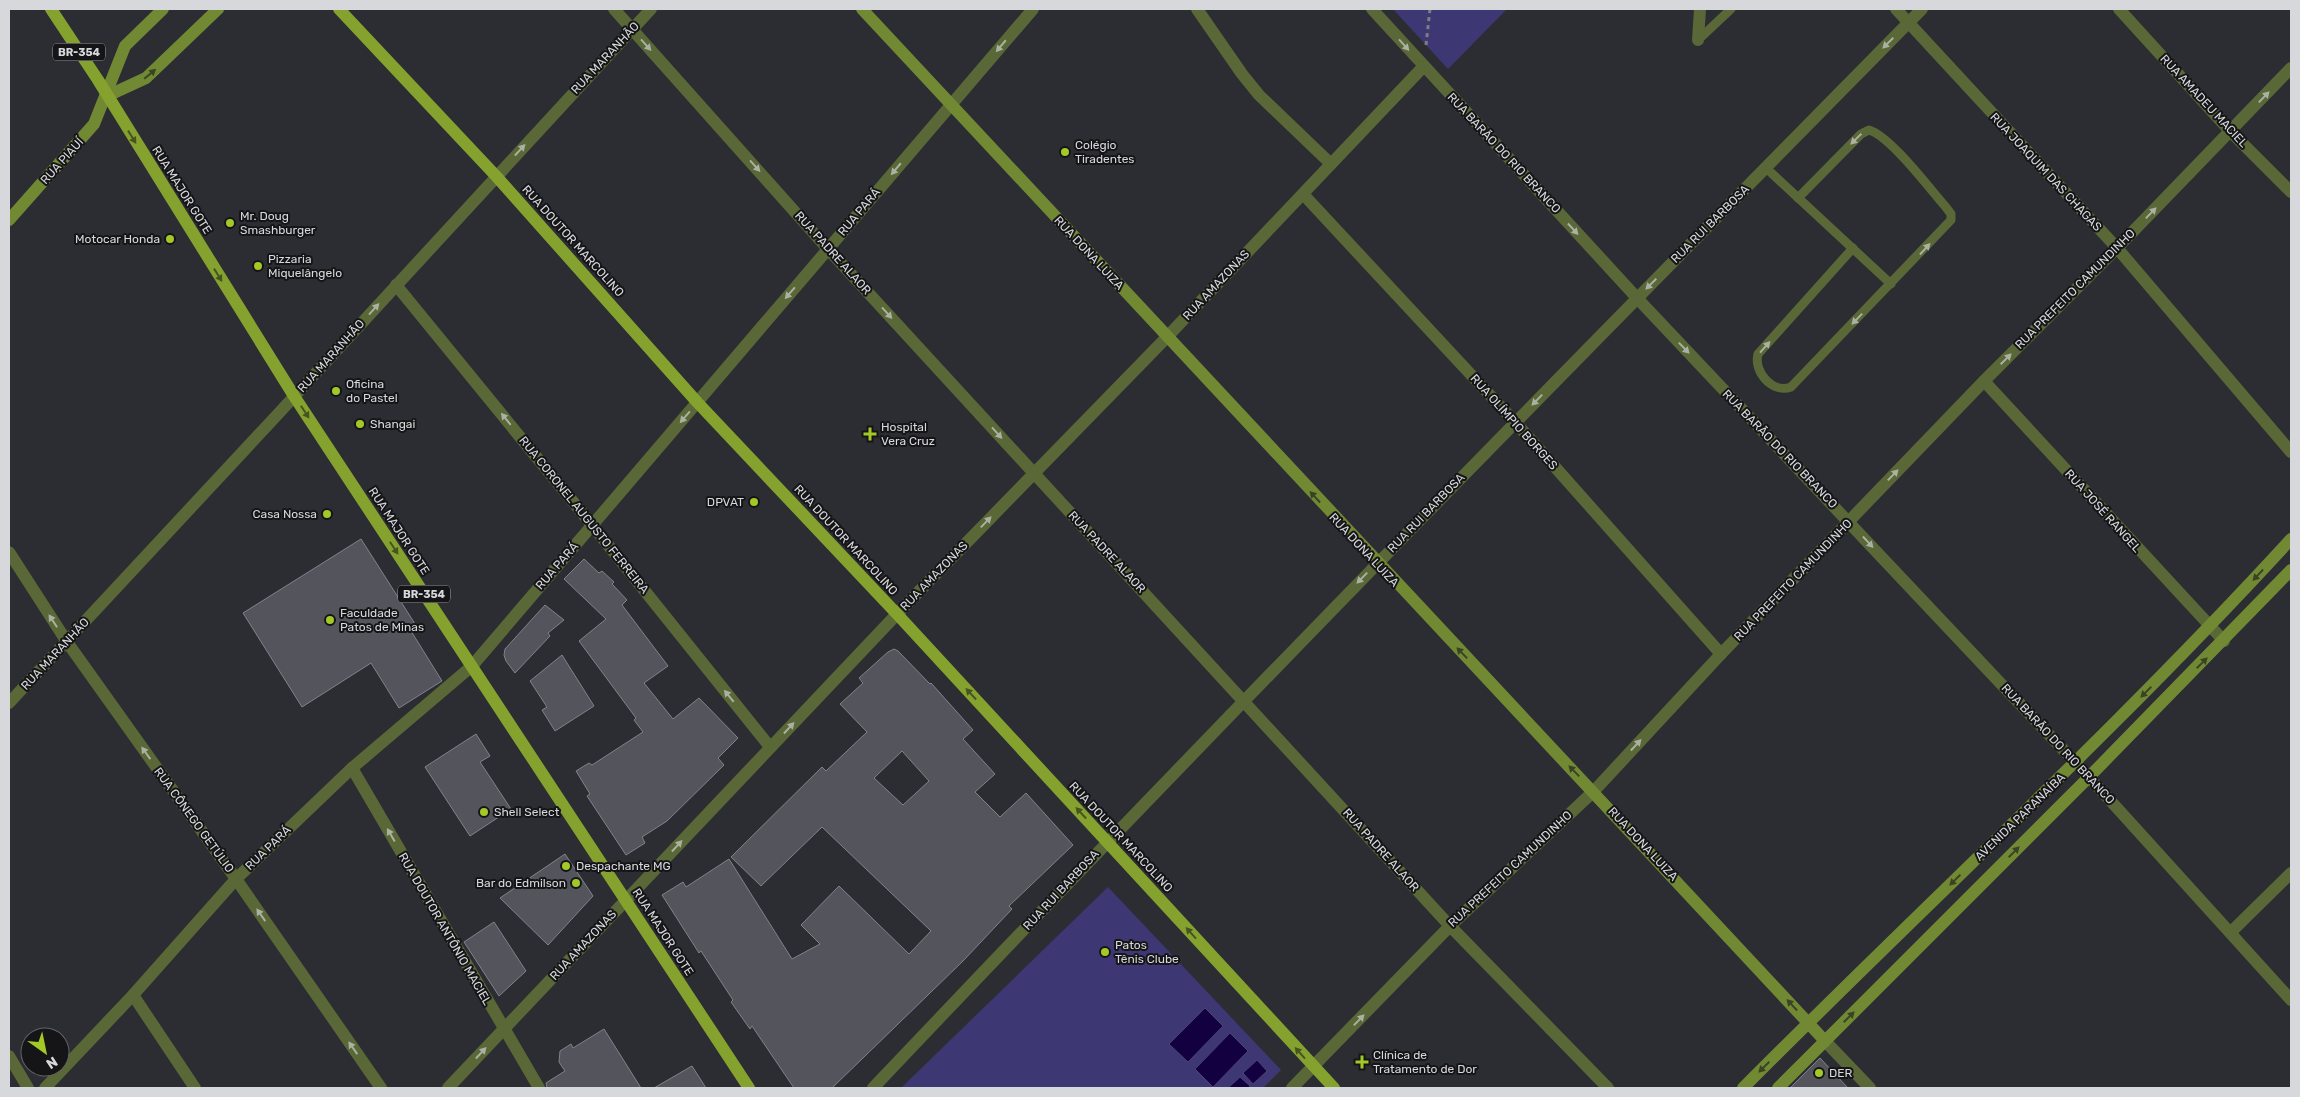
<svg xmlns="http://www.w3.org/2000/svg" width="2300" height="1097" viewBox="0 0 2300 1097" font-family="Rubik,sans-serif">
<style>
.green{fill:#3d3774}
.water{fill:#130040;stroke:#4e416f}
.building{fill:#54545c;stroke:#82828b;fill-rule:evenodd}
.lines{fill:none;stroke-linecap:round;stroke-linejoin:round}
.path{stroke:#7d7e83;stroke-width:3;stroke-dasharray:4 4;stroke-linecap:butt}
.lane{stroke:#596836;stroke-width:9}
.street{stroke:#596836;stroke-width:12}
.secondary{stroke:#728934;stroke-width:12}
.primary{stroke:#85a22e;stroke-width:12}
.oneway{fill:#abb1a2}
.oneway2{fill:#3a4323}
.oneway3{fill:#475422}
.poi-dot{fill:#a3c926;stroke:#151518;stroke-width:2}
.labels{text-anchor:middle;stroke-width:4;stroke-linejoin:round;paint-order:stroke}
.shield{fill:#151518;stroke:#9d9ea1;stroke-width:1}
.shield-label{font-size:11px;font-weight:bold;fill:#d7d8dc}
.street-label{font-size:12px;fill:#d7d8dc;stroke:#151518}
.poi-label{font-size:12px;fill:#d7d8dc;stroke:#151518;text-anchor:start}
</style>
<rect width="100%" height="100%" fill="#2c2c33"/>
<g class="green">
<polygon points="1393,9 1507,9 1448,69"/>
<polygon points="1108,887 1281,1070 1263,1088 901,1088"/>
</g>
<g class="water">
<polygon points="1205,1008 1223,1026 1188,1062 1169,1044"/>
<polygon points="1230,1033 1248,1051 1213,1087 1195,1069"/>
<polygon points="1257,1060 1267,1071 1253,1084 1243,1073"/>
<polygon points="1240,1077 1250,1086 1248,1088 1228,1088"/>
</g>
<g class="building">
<polygon points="361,539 417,627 411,631 442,681 399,708 371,663 302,707 243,613"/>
<polygon points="584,559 599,573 602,571 614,582 612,584 627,600 622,605 668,666 644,683 673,719 699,698 738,738 718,758 724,765 667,821 642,837 645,843 626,855 587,796 590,794 576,771 589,763 592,765 643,732 634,720 636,718 579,641 606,619 564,579"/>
<polygon points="545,605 564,620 548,633 550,636 515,673 506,661 504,655 505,649"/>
<path d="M894,649L898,651L930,684L931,683L973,730L963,739L995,774L975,792L1000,817L1026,793L1073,845L1009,906L1012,909L963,961L832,1088H794L752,1026L750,1029L731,1002L733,1000L701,951L699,953L662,895L683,882L686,887L729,859L792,959L820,944L801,925L839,886L909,954L931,931L822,827L761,886L731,857L822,767L826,771L867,732L840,704L863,683L859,678L888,652ZM902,751L929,781L903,805L874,778Z"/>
<polygon points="562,655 594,706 555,731 542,710 547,707 530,681"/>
<polygon points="476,734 490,756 480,762 511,809 470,836 425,767"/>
<polygon points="565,854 593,896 548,945 500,898"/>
<polygon points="494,922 526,971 499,996 464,942"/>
<polygon points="604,1029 641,1088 547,1088 546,1083 565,1071 559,1062 560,1051 571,1044 573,1048"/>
<polygon points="1820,1058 1848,1088 1790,1088"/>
<polygon points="692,1066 706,1088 654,1088"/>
</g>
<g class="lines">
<polyline class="path" points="1426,45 1430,9"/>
<g class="lane">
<polyline points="1698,40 1731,9"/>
<polyline points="1766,168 1891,284"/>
<path d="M1798,198L1861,134L1869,130C1890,136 1929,188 1945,206L1951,214V220L1791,387C1773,394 1753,372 1758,354L1853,248"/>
</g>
<g class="street">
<polyline points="614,9 828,249 1450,926 1608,1088"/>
<polyline points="1197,9 1242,74 1259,95 1331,164"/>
<polyline points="1372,9 1637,298 2089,777 2291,1000"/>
<polyline points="1896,9 2117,248 2291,452"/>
<polyline points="2119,9 2230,131 2291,192"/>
<polyline points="1698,40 1700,9"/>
<polyline points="1303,194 1515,422 1721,654"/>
<polyline points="396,285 592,525 770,747"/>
<polyline points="1984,381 2224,641"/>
<polyline points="9,552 67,642 236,879 381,1088"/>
<polyline points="9,703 278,414 651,9"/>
<polyline points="352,768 539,1088"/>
<polyline points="2231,932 2291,873"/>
<polyline points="133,995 195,1088"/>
<polyline points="1825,1041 1870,1088"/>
<polyline points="9,1056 28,1088"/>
<polyline points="45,1088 133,995 236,879 352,768 472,666 1033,9"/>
<polyline points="448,1088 897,614 1167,337 1424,66"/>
<path d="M873,1088C1218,724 1570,366 1922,9"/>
<polyline points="1292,1088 1450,926 1594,791 1721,654 1984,381 2117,248 2291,68"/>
</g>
<g class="secondary">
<polyline points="862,9 1825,1041"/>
<polyline points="107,96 146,78 218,9"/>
<polyline points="9,220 94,124 125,46 163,9"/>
<path d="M1743,1088C1925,905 2116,730 2291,539"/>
<polyline points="1778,1088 2089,777 2291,570"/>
</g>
<g class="primary">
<polyline points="51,9 98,80 294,396 749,1088"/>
<polyline points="339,9 496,176 697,402 897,614 1334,1088"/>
</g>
</g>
<defs><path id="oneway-solid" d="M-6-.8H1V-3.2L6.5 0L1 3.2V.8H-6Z" transform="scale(1.25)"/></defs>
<g class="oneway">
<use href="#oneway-solid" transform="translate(1888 43) rotate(135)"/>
<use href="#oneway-solid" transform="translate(646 45) rotate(48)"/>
<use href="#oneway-solid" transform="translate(1404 45) rotate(48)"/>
<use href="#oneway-solid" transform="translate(1001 46) rotate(130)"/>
<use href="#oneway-solid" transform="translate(2264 97) rotate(-46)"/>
<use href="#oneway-solid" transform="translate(1856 139) rotate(136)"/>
<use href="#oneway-solid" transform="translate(520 150) rotate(-47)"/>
<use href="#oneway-solid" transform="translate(755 166) rotate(48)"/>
<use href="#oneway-solid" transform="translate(896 169) rotate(130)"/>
<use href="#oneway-solid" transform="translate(2151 213) rotate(-46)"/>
<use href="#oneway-solid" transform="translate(1573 229) rotate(47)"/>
<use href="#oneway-solid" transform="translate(1925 249) rotate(-47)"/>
<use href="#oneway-solid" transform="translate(1651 284) rotate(135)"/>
<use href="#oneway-solid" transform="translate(790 293) rotate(131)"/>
<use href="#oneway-solid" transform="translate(374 309) rotate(-48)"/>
<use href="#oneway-solid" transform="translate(887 313) rotate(48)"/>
<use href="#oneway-solid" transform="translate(1857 319) rotate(134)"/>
<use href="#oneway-solid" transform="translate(1765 347) rotate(-48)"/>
<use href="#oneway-solid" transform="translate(1684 348) rotate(46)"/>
<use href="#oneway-solid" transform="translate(2006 359) rotate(-45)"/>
<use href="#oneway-solid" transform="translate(1537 400) rotate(134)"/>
<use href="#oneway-solid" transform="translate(685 417) rotate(131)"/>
<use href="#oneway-solid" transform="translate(506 419) rotate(-129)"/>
<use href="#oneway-solid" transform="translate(997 433) rotate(48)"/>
<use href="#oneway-solid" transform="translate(1893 475) rotate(-46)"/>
<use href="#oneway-solid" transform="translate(986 522) rotate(-46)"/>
<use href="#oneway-solid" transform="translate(1868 542) rotate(47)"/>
<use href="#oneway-solid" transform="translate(1362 578) rotate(134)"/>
<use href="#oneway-solid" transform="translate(53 621) rotate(-123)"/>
<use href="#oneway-solid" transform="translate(729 696) rotate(-129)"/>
<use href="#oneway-solid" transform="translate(789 728) rotate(-47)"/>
<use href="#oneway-solid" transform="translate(1636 745) rotate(-47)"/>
<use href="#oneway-solid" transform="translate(146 753) rotate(-126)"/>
<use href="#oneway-solid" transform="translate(391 835) rotate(-120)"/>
<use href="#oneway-solid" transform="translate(677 846) rotate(-47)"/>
<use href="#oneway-solid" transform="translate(261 915) rotate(-125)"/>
<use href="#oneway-solid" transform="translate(1359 1020) rotate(-46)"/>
<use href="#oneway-solid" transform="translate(353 1048) rotate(-125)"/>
<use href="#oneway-solid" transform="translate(481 1053) rotate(-47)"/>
</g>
<g class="oneway2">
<use href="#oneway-solid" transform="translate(150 74) rotate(-40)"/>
<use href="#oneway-solid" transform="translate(1315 497) rotate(-133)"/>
<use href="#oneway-solid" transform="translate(2258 575) rotate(133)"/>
<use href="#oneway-solid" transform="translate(1462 653) rotate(-134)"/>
<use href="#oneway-solid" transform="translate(2202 663) rotate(-45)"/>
<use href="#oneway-solid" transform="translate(2146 692) rotate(135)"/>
<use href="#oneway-solid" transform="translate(1574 771) rotate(-134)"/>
<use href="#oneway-solid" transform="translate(2014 852) rotate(-45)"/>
<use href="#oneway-solid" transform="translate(1955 880) rotate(136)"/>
<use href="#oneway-solid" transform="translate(1792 1005) rotate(-133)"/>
<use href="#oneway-solid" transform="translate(1849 1017) rotate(-45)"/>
<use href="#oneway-solid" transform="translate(1764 1067) rotate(135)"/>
</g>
<g class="oneway3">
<use href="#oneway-solid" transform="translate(132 137) rotate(58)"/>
<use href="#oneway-solid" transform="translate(218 275) rotate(58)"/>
<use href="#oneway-solid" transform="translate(305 412) rotate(57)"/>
<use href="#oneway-solid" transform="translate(394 548) rotate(57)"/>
<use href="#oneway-solid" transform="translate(971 694) rotate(-133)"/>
<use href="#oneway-solid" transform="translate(1081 813) rotate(-133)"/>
<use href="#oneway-solid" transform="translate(1191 933) rotate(-132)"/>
<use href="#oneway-solid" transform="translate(1300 1053) rotate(-132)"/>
</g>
<g class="poi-dot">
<circle cx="1065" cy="152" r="5"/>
<circle cx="230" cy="223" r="5"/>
<circle cx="170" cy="239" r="5"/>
<circle cx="258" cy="266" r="5"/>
<circle cx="336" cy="391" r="5"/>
<circle cx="360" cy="424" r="5"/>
<path d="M867.5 426.5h5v5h5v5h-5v5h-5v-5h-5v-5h5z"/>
<circle cx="754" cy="502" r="5"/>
<circle cx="327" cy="514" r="5"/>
<circle cx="330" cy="620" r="5"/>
<circle cx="484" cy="812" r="5"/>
<circle cx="566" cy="866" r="5"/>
<circle cx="576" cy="883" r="5"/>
<circle cx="1105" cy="952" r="5"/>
<path d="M1359.5 1054.5h5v5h5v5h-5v5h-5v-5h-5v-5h5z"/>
<circle cx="1819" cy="1073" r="5"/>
</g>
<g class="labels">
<g class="shield">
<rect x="53" y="43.5" width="52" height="17" rx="4"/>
<rect x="398" y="585.5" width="52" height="17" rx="4"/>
</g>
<g class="shield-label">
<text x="79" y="56">BR-354</text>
<text x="424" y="598">BR-354</text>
</g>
<g class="street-label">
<text transform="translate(605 58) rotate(-47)" y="4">RUA MARANHÃO</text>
<text transform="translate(2204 101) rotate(47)" y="4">RUA AMADEU MACIEL</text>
<text transform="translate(1504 153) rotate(47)" y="4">RUA BARÃO DO RIO BRANCO</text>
<text transform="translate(62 161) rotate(-48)" y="4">RUA PIAUÍ</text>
<text transform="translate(2046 172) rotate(47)" y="4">RUA JOAQUIM DAS CHAGAS</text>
<text transform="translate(182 190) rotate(58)" y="4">RUA MAJOR GOTE</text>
<text transform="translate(859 212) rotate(-50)" y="4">RUA PARÁ</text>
<text transform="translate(1710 224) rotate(-45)" y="4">RUA RUI BARBOSA</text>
<text transform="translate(573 241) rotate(48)" y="4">RUA DOUTOR MARCOLINO</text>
<text transform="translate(833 253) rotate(48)" y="4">RUA PADRE ALAOR</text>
<text transform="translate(1089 253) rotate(47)" y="4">RUA DONA LUIZA</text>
<text transform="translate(1216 285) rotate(-47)" y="4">RUA AMAZONAS</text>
<text transform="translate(2075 289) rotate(-45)" y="4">RUA PREFEITO CAMUNDINHO</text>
<text transform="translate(331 356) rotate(-48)" y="4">RUA MARANHÃO</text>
<text transform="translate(1514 422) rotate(48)" y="4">RUA OLÍMPIO BORGES</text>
<text transform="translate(1780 449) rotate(46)" y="4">RUA BARÃO DO RIO BRANCO</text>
<text transform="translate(2103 511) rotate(48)" y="4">RUA JOSÉ RANGEL</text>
<text transform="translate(1426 513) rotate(-46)" y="4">RUA RUI BARBOSA</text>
<text transform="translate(584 515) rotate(51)" y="4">RUA CORONEL AUGUSTO FERREIRA</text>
<text transform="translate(399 531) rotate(57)" y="4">RUA MAJOR GOTE</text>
<text transform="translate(846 540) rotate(47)" y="4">RUA DOUTOR MARCOLINO</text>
<text transform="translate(1364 550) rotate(47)" y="4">RUA DONA LUIZA</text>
<text transform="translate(1107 552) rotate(47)" y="4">RUA PADRE ALAOR</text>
<text transform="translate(557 566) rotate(-49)" y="4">RUA PARÁ</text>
<text transform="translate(934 576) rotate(-46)" y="4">RUA AMAZONAS</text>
<text transform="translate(1793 580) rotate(-46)" y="4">RUA PREFEITO CAMUNDINHO</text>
<text transform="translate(55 654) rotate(-47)" y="4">RUA MARANHÃO</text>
<text transform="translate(2058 744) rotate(47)" y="4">RUA BARÃO DO RIO BRANCO</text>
<text transform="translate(2020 817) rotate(-44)" y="4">AVENIDA PARANAÍBA</text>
<text transform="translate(194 820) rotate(54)" y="4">RUA CÔNEGO GETÚLIO</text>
<text transform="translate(1121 837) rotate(47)" y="4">RUA DOUTOR MARCOLINO</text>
<text transform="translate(1643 844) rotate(47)" y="4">RUA DONA LUIZA</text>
<text transform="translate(268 848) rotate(-44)" y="4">RUA PARÁ</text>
<text transform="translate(1381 850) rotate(48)" y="4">RUA PADRE ALAOR</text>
<text transform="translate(1510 869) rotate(-43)" y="4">RUA PREFEITO CAMUNDINHO</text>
<text transform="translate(1061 890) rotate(-47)" y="4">RUA RUI BARBOSA</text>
<text transform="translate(445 929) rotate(60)" y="4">RUA DOUTOR ANTÔNIO MACIEL</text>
<text transform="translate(663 932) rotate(57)" y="4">RUA MAJOR GOTE</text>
<text transform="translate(583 945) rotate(-47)" y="4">RUA AMAZONAS</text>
</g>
<g class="poi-label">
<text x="1075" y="149">Colégio<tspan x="1075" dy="14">Tiradentes</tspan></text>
<text x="240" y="220">Mr. Doug<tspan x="240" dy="14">Smashburger</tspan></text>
<text x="160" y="243" text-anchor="end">Motocar Honda</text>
<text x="268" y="263">Pizzaria<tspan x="268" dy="14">Miquelângelo</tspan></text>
<text x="346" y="388">Oficina<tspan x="346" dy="14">do Pastel</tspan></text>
<text x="370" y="428">Shangai</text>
<text x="881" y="431">Hospital<tspan x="881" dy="14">Vera Cruz</tspan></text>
<text x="744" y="506" text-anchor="end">DPVAT</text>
<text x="317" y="518" text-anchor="end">Casa Nossa</text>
<text x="340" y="617">Faculdade<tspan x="340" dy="14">Patos de Minas</tspan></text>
<text x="494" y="816">Shell Select</text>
<text x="576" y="870">Despachante MG</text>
<text x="566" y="887" text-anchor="end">Bar do Edmilson</text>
<text x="1115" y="949">Patos<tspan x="1115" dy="14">Tênis Clube</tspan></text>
<text x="1373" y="1059">Clínica de<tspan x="1373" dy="14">Tratamento de Dor</tspan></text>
<text x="1829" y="1077">DER</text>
</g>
</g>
<rect width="2300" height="1097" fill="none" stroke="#d7d8dc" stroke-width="20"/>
<g transform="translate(45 1052) rotate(147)"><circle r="24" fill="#151518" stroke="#636366"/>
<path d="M0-4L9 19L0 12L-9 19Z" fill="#a3c926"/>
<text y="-8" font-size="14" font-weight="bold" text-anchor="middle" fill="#d7d8dc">N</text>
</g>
</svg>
